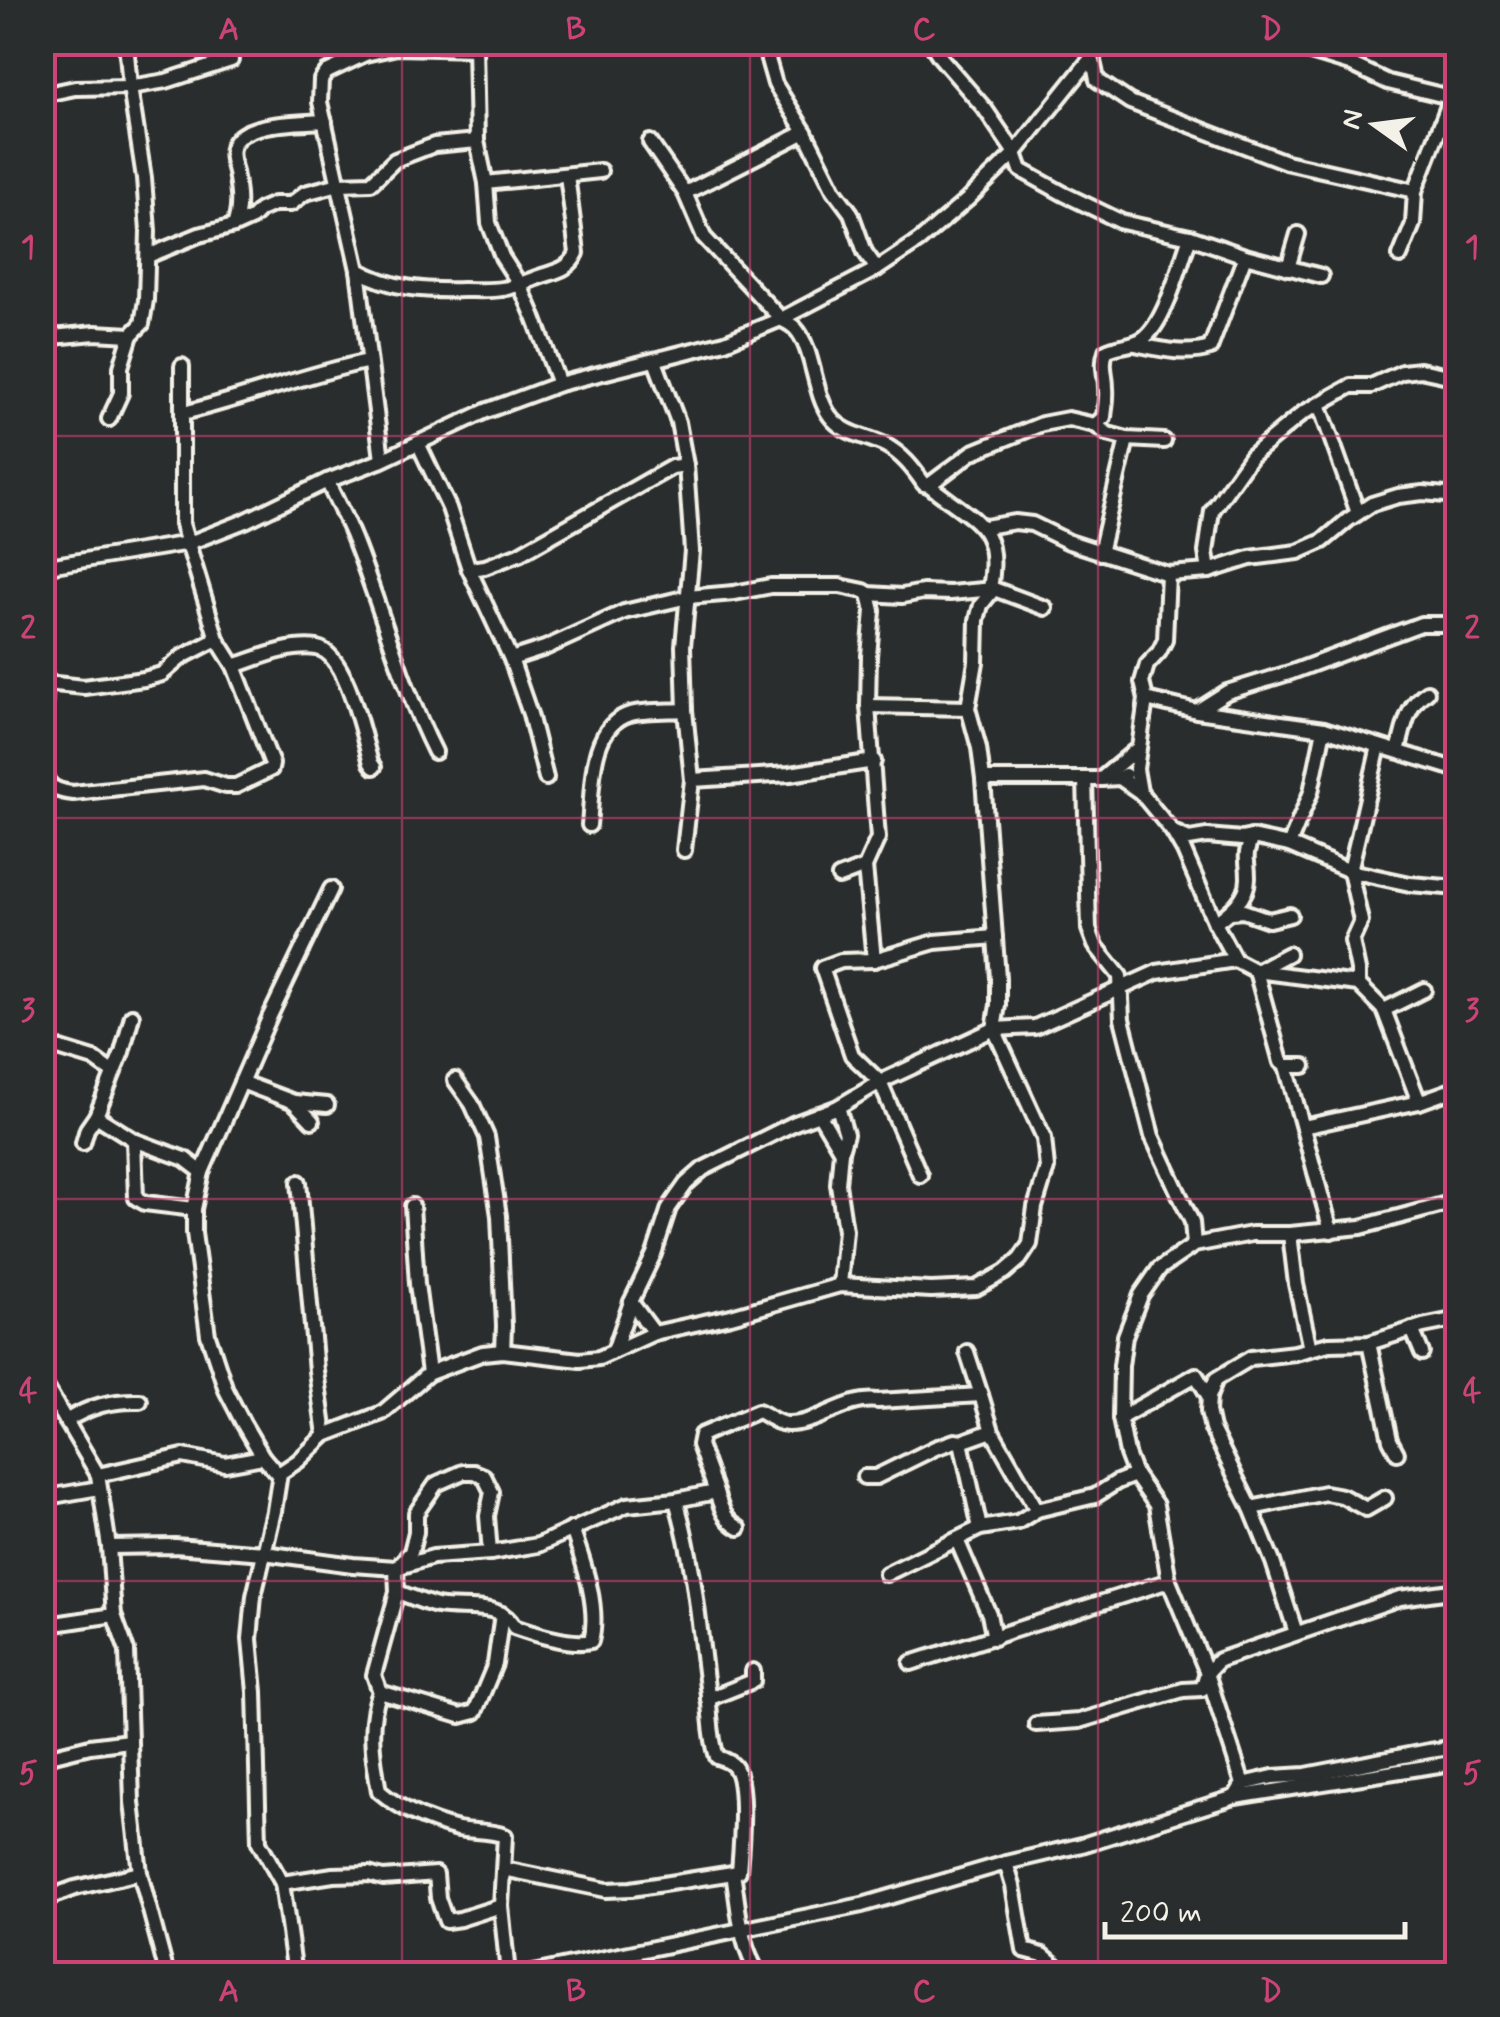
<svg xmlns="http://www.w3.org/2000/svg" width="1500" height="2017" viewBox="0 0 1500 2017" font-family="Mynerve,sans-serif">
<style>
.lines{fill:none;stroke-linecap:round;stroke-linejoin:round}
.minor-casing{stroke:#f4f1e8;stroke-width:20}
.minor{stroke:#2a2d2e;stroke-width:12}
.grid{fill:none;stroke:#cc4377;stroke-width:2.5;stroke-opacity:0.55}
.neatline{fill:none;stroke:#cc4377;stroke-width:4}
.grid-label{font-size:32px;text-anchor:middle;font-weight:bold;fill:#cc4377}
</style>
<rect width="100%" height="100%" fill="#2a2d2e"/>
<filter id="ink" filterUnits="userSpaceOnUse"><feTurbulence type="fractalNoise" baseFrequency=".01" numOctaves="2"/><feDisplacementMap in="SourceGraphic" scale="20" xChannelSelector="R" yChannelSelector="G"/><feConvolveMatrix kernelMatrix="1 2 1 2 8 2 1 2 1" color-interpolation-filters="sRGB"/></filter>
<g filter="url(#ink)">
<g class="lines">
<defs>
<g id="minor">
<path d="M481,42L475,49L397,47L365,54L327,72L321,80L320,102L358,270C391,289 425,291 463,290C476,290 490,291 502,289C516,287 527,281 539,277C556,271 569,270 577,253L567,175"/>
<polyline points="763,42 775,84 805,132 834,190 851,213 865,252 877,269"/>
<path d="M930,42L940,57L985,109L1015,153L1021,170L1064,194L1122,222L1190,237C1180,264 1166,321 1144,338C1133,347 1118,344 1106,351C1101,366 1106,373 1106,388C1107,397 1105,407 1104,417L1095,425"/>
<path d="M1080,42C1093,52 1094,65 1097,80L1130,102L1286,162L1415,191"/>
<polyline points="1277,42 1350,64 1388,82 1458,99"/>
<polyline points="475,45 477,141 486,183 489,223 502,257 520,285 534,317 559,384"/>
<polyline points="42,95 75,88 130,87 166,81 231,60 229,49 244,42"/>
<polyline points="486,183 600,171"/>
<polyline points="685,193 805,132"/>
<path d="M234,226C241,206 238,191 235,172C233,164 230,155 232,148C238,121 302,123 325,121"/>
<polyline points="1190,237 1245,256 1321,276"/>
<polyline points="148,256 199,235 234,226 252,218 260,210 274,204 291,204 305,193 339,184 371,183 395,160 434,145 477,141"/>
<polyline points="1400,256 1413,224 1415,191 1451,98"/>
<polyline points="1288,268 1298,234"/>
<polyline points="358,270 382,459"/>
<polyline points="42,338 95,333 131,335"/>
<path d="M1135,344C1159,349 1186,356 1210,348L1245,256"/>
<polyline points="655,361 678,422 686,465 692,551 683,646 685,710 692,780 684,850"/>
<polyline points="1319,404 1358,513"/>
<path d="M183,413C246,398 306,374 369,361"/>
<polyline points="109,419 121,393 121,367 131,335 142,324 146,300 148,231 144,178 130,87 126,42"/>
<polyline points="418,443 449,508 469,569 511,659 530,714 546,778"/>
<path d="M327,481C336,500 346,519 354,539C382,610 401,684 435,752"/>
<polyline points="929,485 973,452 1042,424 1068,419 1095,425 1108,434 1127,439 1164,441"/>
<polyline points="985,527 1015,522 1032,524 1069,542 1168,574 1209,571 1250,558 1298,552 1323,541 1348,520 1372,504 1398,496 1423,493 1458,496"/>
<polyline points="1100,553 1127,439"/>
<polyline points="42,567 189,543 245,521 327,481 380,461 486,411 559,384 725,342 781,319 877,269 919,241 967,200 1015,153 1104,42"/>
<polyline points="469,569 485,567 519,554 672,467 686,465"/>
<polyline points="1209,571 1206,552 1212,511 1251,456 1303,413 1351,386 1371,386 1402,372 1420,370 1448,376"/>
<polyline points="42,658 46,683 42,732"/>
<polyline points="511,659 545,648 624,612 688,597 734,593 771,586 840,586 864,591 869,594 902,596 923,592 950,593 994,589 1045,608"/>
<path d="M234,666C259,658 289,644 317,648C347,653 363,737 371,763L374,767"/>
<polyline points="46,683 84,687 144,679 162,674 182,657 217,639"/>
<polyline points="1146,699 1197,711 1324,729 1458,770"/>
<polyline points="868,706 968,708"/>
<polyline points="1197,711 1227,692 1292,672 1421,624 1458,624"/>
<path d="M42,744C45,772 39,790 73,793L204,779L226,786H236L271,769L272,764L234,666L217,639L182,524V366"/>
<path d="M1398,751C1404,730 1406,705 1427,692"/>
<polyline points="1120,778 1140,792 1173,832 1184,851 1215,923 1235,960 1256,971 1288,954"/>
<polyline points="983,779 1101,779 1120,778 1125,775"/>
<polyline points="1085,779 1089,929 1095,945 1120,976 1122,1019 1152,1136 1192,1222 1194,1245"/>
<polyline points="1101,779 1137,749"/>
<polyline points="692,780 790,774 874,761"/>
<polyline points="1140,792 1136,769 1146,699 1142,682 1147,665 1159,652 1165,640 1168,574"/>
<path d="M589,825C593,790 588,726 630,714C647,710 667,711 685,710"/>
<polyline points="1173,832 1189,839 1207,836 1242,839 1252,837 1289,845 1350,871 1410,884 1458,888"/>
<polyline points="1289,845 1311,792 1324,729"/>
<polyline points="865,867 874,960"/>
<polyline points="839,877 865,867 878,838 868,706 869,656 873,611 869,594"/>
<polyline points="1231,912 1243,911 1269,920 1290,915"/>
<path d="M1215,923C1230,912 1248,898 1248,878C1248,856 1243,860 1252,837"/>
<polyline points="1358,984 1358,970 1352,941 1361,921 1350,871 1379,746"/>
<polyline points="1384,1010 1424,990"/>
<polyline points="42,1043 94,1059 112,1072"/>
<polyline points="1286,1066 1331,1231"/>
<polyline points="1304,1066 1286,1066 1281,1062 1256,971 1358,984 1384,1010 1419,1102"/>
<polyline points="455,1080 472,1104 487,1137 499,1216 504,1326 503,1351"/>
<polyline points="241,1082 294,1102 327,1105"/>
<polyline points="294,1102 312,1121"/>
<polyline points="838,1107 846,1134 841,1151 838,1184 845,1230 840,1285"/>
<polyline points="819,1114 841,1151"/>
<polyline points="96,1116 134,1140 185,1159 202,1172"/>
<polyline points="1303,1127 1419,1102 1458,1088"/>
<polyline points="134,1140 136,1198 145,1203 194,1209"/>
<polyline points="83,1143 87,1129 96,1116 122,1052 132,1016"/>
<polyline points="920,1175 880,1082 852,1055 822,968 841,961 874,960 935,942 995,937"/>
<polyline points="299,1182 316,1371 325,1435"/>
<polyline points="412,1206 417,1284 429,1373"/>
<polyline points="1290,1234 1296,1284 1310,1349"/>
<polyline points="631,1302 654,1333"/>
<polyline points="1412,1329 1422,1353"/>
<polyline points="1369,1343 1390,1440 1397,1453"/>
<polyline points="614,1351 631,1302 654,1254 669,1208 686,1184 703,1169 795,1123 838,1107 880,1082 994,1029 1035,1027 1157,972 1235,960"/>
<polyline points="42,1380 98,1475 109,1547 114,1615 127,1651 132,1802 140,1873 167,1974"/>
<polyline points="981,1395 992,1431 1037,1510"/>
<polyline points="1120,1418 1196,1375 1209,1397"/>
<path d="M66,1421C90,1406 112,1400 140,1401"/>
<polyline points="961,1442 980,1528"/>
<polyline points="280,1473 275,1471 263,1457 243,1423 226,1390 208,1335 194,1233 194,1209 202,1172 270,1016 331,889"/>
<polyline points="98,1475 183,1456 225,1464 263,1457"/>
<polyline points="864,1477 876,1477 935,1448 955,1441 961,1442 992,1431"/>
<path d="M716,1492C721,1507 724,1520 739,1528"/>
<polyline points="42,1498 99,1488"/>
<path d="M676,1500C695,1563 699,1630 708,1695C711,1717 710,1736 717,1757C725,1760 733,1762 737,1771C746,1792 741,1847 739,1871L733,1873C739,1907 739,1945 759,1974"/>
<polyline points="1251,1508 1325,1493 1342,1496 1366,1509 1385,1498"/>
<polyline points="957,1540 989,1614 994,1638"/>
<path d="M109,1547L175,1546L264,1553L353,1565L396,1568L433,1557L490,1553L538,1545L627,1505L676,1500L716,1492L699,1445L701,1435L758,1411C768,1415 776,1424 787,1424C818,1425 847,1396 878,1401L981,1395L967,1352"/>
<path d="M490,1553L487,1516L492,1492L484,1476L474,1472H463L436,1484L416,1513V1532L411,1552L396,1568L397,1592L374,1675L380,1692C367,1722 373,1758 379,1791C400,1809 430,1822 458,1829C474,1832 490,1830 505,1836L501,1906L508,1974"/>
<polyline points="886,1574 980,1528 1018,1522 1037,1510 1095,1496 1117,1482 1135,1475"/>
<path d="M397,1592C410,1596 424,1603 437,1606C461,1611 500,1600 514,1627C534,1634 570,1646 591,1641C600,1607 583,1561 572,1529"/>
<polyline points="42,1626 114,1615"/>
<polyline points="1296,1633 1273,1562 1251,1508 1212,1429 1208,1411 1209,1397 1216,1379 1251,1358 1295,1353 1329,1344 1369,1343 1423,1326 1458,1319"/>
<polyline points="911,1663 1169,1581"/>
<polyline points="380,1692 460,1716 475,1712 495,1664 502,1614"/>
<polyline points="708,1699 753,1681 753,1671"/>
<polyline points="1036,1724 1079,1721 1183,1690 1202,1689 1207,1673 1219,1660 1400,1598 1458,1590"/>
<polyline points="42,1758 90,1746 129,1741"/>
<polyline points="1243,1784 1273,1777 1306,1775 1429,1751 1458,1747"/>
<polyline points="1235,1797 1243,1784 1207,1673 1169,1581 1156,1505 1135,1475 1127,1454 1120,1418 1121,1366 1125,1336 1141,1295 1159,1269 1194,1245 1252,1234 1290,1234 1361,1227 1458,1201"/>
<polyline points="1006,1863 1013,1886 1024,1950 1043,1955 1066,1974"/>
<polyline points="504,1869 606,1890 631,1889 733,1873"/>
<polyline points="282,1883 333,1875 369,1874 383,1878 436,1874 438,1898 446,1921 460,1919 501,1906"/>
<polyline points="42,1900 75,1888 140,1873"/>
<path d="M295,1974L282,1883L259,1842L255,1692L250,1639L254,1596L274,1511L280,1473L298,1461L325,1435L382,1413L429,1373L483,1353L503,1351L580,1360L599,1358L654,1333L731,1316L840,1285L931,1290L976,1288L1005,1272L1020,1259L1030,1244L1035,1207L1047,1168L1044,1138L994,1029L998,1005V978L983,779L979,748L968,708L976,662L977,620L981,605L994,589L990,588C1002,523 972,521 929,485L924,484C913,468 902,454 885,445C866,436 843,434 830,416C813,393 814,348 795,328C791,324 786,322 781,319L704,237L685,193L650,142"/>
<polyline points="528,1974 862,1905 1006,1863 1082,1845 1235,1797 1458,1762"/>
</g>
</defs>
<use href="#minor" class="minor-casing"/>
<use href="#minor" class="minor"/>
</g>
</g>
<path class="grid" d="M402,42V1974M750,42V1974M1098,42V1974M42,436H1458M42,818H1458M42,1199H1458M42,1581H1458"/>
<rect width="1500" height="2017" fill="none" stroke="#2a2d2e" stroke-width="110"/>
<g transform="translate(1375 125) rotate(284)" stroke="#2a2d2e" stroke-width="8" paint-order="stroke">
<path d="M0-8L18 38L0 25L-18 38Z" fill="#f4f1e8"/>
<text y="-15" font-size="28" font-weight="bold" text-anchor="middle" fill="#f4f1e8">N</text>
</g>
<path d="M1105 1922v15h300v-15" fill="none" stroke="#f4f1e8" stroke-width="5"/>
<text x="1120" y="1922" font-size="30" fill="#f4f1e8" stroke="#2a2d2e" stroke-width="8" paint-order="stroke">200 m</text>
<rect x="55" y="55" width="1390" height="1907" class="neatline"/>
<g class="grid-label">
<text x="229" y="39">A</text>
<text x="576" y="39">B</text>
<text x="924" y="39">C</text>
<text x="1271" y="39">D</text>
<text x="28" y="257">1</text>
<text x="1472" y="257">1</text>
<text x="28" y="638">2</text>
<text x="1472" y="638">2</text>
<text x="28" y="1020">3</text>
<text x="1472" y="1020">3</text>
<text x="28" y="1401">4</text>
<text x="1472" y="1401">4</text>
<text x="28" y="1783">5</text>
<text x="1472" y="1783">5</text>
<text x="229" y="2001">A</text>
<text x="576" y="2001">B</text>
<text x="924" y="2001">C</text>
<text x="1271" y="2001">D</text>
</g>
</svg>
